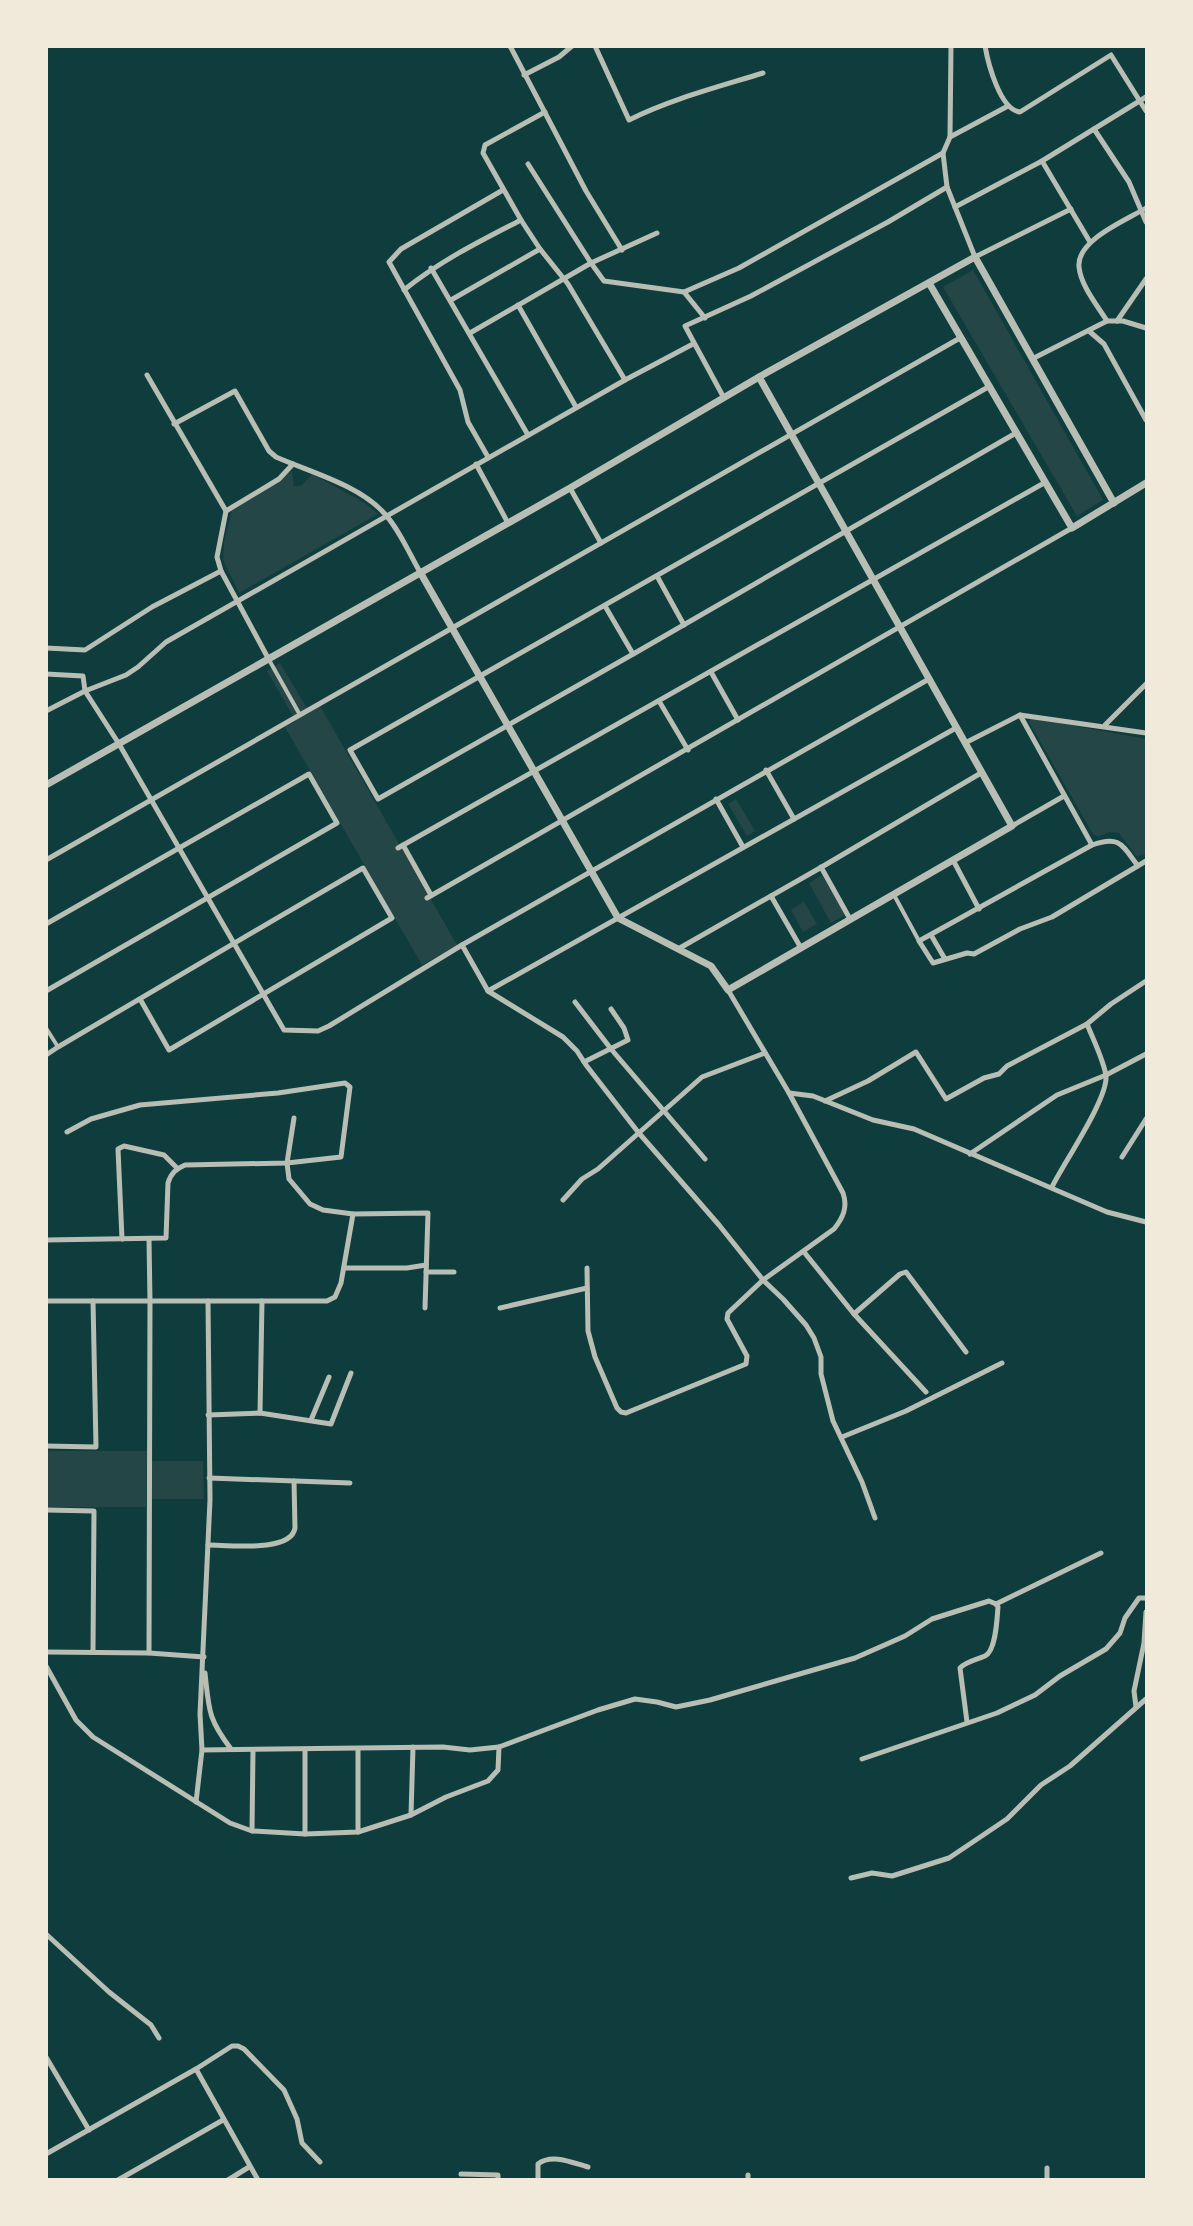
<svg xmlns="http://www.w3.org/2000/svg" width="1193" height="2226" viewBox="0 0 1193 2226" font-family="'IBM Plex Serif',serif">
<style>
.green{fill:#244646}
.lines{fill:none;stroke-linecap:round;stroke-linejoin:round}
.pedestrian{stroke:#b8beb3;stroke-width:4}
.minor{stroke:#b8beb3;stroke-width:5}
.tertiary{stroke:#b8beb3;stroke-width:7}
</style>
<rect width="100%" height="100%" fill="#0f3d3e"/>
<g class="green">
<polygon points="973,270 1103,500 1077,516 943,287"/>
<polygon points="292,471 294,487 302,485 312,474 365,503 378,514 239,593 223,560 224,542 232,510"/>
<polygon points="280,663 309,712 320,706 457,945 422,965 285,727 296,721 267,671"/>
<polygon points="1031,718 1146,739 1146,855 1136,856 1119,833 1110,832 1098,837 1093,834 1029,722"/>
<polygon points="736,799 755,831 747,836 728,804"/>
<polygon points="822,875 845,915 831,923 809,883"/>
<polygon points="804,902 817,924 803,932 791,910"/>
<polygon points="47,1451 147,1451 146,1507 47,1507"/>
<polygon points="152,1461 203,1461 204,1499 152,1499"/>
</g>
<g class="lines">
<g class="pedestrian">
<polyline points="268,658 300,715"/>
<polyline points="894,895 919,941"/>
<polyline points="46,1028 58,1047"/>
</g>
<g class="minor">
<polyline points="510,46 586,191 622,250"/>
<path d="M595,46L629,120C671,99 718,87 763,73"/>
<polyline points="951,46 950,137 943,153 947,187 975,257 1071,209"/>
<path d="M985,46C988,63 1000,110 1020,112L1111,55L1146,111"/>
<polyline points="524,75 559,57 572,46"/>
<polyline points="545,112 485,145 483,153 521,220 540,249 568,284 625,380"/>
<polyline points="1094,129 1129,182 1146,222"/>
<polyline points="950,137 1008,106"/>
<polyline points="1042,161 1090,242"/>
<polyline points="528,164 591,263 604,281 684,292 739,268 943,153"/>
<polyline points="955,207 1042,161 1146,97"/>
<polyline points="431,268 528,435"/>
<path d="M404,290C440,261 480,241 521,220"/>
<polyline points="684,292 705,318"/>
<polyline points="451,300 540,249"/>
<polyline points="518,305 576,407"/>
<path d="M1107,321C1097,305 1081,286 1079,267C1076,240 1127,220 1146,208"/>
<polyline points="1117,321 1146,279"/>
<polyline points="1089,331 1104,344 1146,420"/>
<polyline points="470,333 591,263 657,233"/>
<polyline points="1032,359 1107,321 1123,321 1146,328"/>
<polyline points="147,375 226,511 217,557 221,571 268,658"/>
<polyline points="990,386 350,750 378,799 635,653 1016,433"/>
<polyline points="724,398 685,326 751,296 888,222 947,187"/>
<path d="M174,424L235,391L269,451L276,457C310,472 359,485 384,513C399,529 409,553 420,572"/>
<polyline points="488,457 468,422 460,390 389,262 401,249 503,190"/>
<polyline points="476,464 508,523"/>
<polyline points="570,488 601,543"/>
<polyline points="226,511 279,479 293,464"/>
<polyline points="657,576 684,625"/>
<polyline points="605,606 633,654"/>
<polyline points="46,648 85,650 152,607 221,571"/>
<polyline points="711,672 738,720"/>
<polyline points="46,674 83,676 85,691 119,744 284,1030 318,1031 329,1026 462,945 929,679"/>
<polyline points="659,701 688,750"/>
<polyline points="46,711 85,691 126,675 138,667 166,642 625,380 693,344"/>
<polyline points="1020,715 1092,845"/>
<polyline points="1105,725 1146,684"/>
<polyline points="965,743 1020,715 1146,733"/>
<polyline points="766,770 794,819"/>
<polyline points="716,799 743,847"/>
<polyline points="1012,826 1064,796"/>
<polyline points="403,845 431,895"/>
<polyline points="398,848 1044,483"/>
<polyline points="46,860 960,338"/>
<polyline points="953,860 979,909"/>
<path d="M1138,866C1122,845 1120,835 1092,845L919,941L933,963L967,953L974,954L1020,929L1052,917L1146,861"/>
<polyline points="821,867 850,919"/>
<polyline points="771,896 801,948"/>
<polyline points="427,898 1072,528"/>
<polyline points="46,924 309,774 337,823 46,991"/>
<polyline points="931,935 945,959"/>
<polyline points="462,945 488,991 563,1037 577,1051 586,1065 638,1132 719,1225 763,1280 783,1299 806,1325 814,1338 821,1357 821,1374 833,1421 862,1482 875,1518"/>
<polyline points="678,949 820,868 981,773"/>
<polyline points="488,991 956,728"/>
<polyline points="575,1002 611,1049 705,1159"/>
<path d="M46,1055L58,1047C160,987 261,927 363,868L392,918L169,1050L140,999"/>
<polyline points="584,1062 628,1040 624,1028 611,1009"/>
<polyline points="789,1093 813,1096 873,1120 914,1129 1107,1212 1146,1222"/>
<polyline points="825,1101 868,1081 916,1052 946,1099 984,1078 999,1074 1007,1066 1087,1024 1111,1004 1146,981"/>
<polyline points="294,1118 287,1163 289,1179 310,1204 323,1210 353,1214 428,1213 425,1308"/>
<polyline points="970,1154 1057,1095 1106,1075 1146,1054"/>
<polyline points="1122,1157 1146,1119"/>
<path d="M1052,1187C1063,1164 1108,1099 1106,1076C1104,1061 1093,1039 1087,1024"/>
<polyline points="563,1200 582,1179 598,1169 702,1077 765,1053"/>
<polyline points="122,1239 118,1149 124,1146 164,1155 177,1168"/>
<polyline points="149,1239 150,1301 149,1653"/>
<path d="M46,1240L166,1238L168,1183C171,1173 176,1169 185,1165L287,1163L341,1157L350,1087L345,1083L278,1093L140,1105L91,1119L67,1132"/>
<polyline points="804,1252 854,1314 926,1392"/>
<polyline points="345,1268 407,1268 426,1265"/>
<path d="M587,1268L588,1331L595,1357L617,1408L621,1412L626,1413L746,1364L747,1356L727,1319L728,1313L763,1280L834,1229C843,1218 848,1207 843,1193L789,1093L728,990"/>
<polyline points="426,1272 454,1272"/>
<polyline points="46,1301 327,1301 335,1297 341,1283 353,1214"/>
<polyline points="500,1308 587,1288"/>
<polyline points="854,1314 900,1274 906,1272 966,1352"/>
<polyline points="260,1413 262,1301"/>
<polyline points="208,1415 260,1413 331,1424 351,1373"/>
<polyline points="311,1420 329,1377"/>
<polyline points="842,1437 906,1411 1002,1363"/>
<polyline points="46,1446 96,1447 93,1301"/>
<polyline points="209,1478 350,1483"/>
<polyline points="46,1510 94,1511 93,1652"/>
<path d="M208,1545C228,1545 291,1553 295,1528L294,1481"/>
<polyline points="996,1604 1101,1553"/>
<polyline points="46,1652 149,1653 204,1657"/>
<polyline points="46,1666 76,1720 93,1737 230,1823 252,1831 305,1834 358,1832 411,1815 446,1797 488,1781 498,1770 499,1747"/>
<path d="M205,1673C209,1710 208,1719 231,1749"/>
<polyline points="1136,1707 1134,1691 1144,1643 1146,1612"/>
<polyline points="358,1749 358,1832"/>
<path d="M202,1750L443,1747L470,1750L499,1747L598,1710L635,1699L657,1702L676,1707L710,1700L855,1658L905,1636L932,1619L989,1601L996,1604L998,1607C997,1619 996,1651 985,1656C976,1660 967,1661 960,1668L967,1722"/>
<polyline points="305,1750 305,1834"/>
<polyline points="862,1759 997,1713 1035,1695 1060,1676 1106,1649 1120,1633 1125,1618 1139,1598 1146,1598"/>
<polyline points="196,1802 202,1750 200,1714 210,1500 208,1301"/>
<polyline points="411,1815 413,1747"/>
<polyline points="252,1831 253,1750"/>
<polyline points="851,1878 872,1873 892,1876 949,1858 1007,1819 1041,1785 1070,1766 1146,1699"/>
<polyline points="46,1934 109,1992 151,2025 159,2038"/>
<polyline points="46,2057 89,2130"/>
<polyline points="196,2069 258,2180"/>
<polyline points="46,2154 196,2069 232,2046 238,2046 244,2049 284,2090 297,2119 302,2143 320,2162"/>
<polyline points="1047,2168 1047,2180"/>
<polyline points="461,2174 498,2175 498,2180"/>
<polyline points="118,2180 223,2120"/>
<polyline points="228,2180 249,2167"/>
<path d="M538,2180V2164C552,2153 573,2163 588,2167"/>
<polyline points="748,2180 748,2175"/>
</g>
<g class="tertiary">
<polyline points="929,283 1072,528 1146,483"/>
<polyline points="420,572 618,918 711,966 728,990 1012,826 759,377"/>
<polyline points="46,785 570,488 759,377 975,257 1114,503"/>
</g>
</g>
<rect width="1193" height="2226" fill="none" stroke="#f1e9da" stroke-width="96"/>
</svg>
